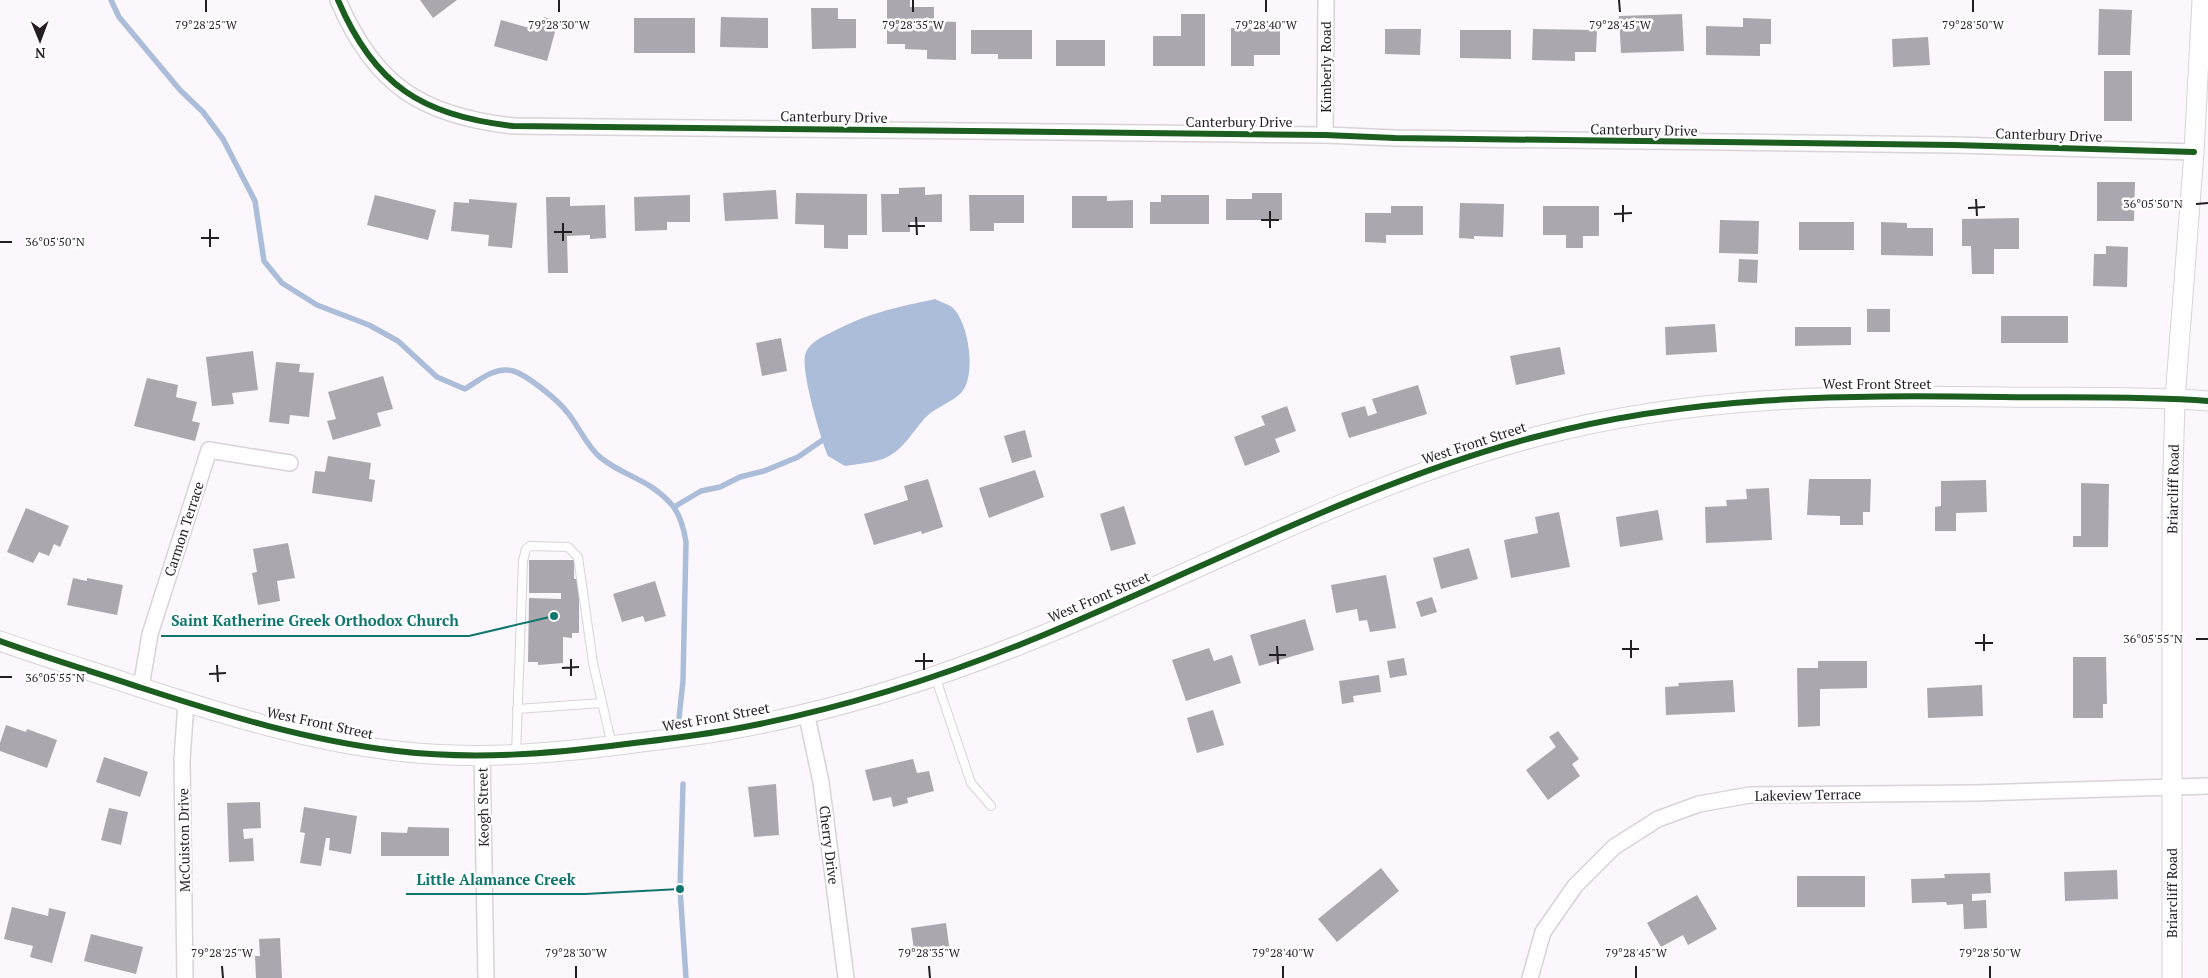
<svg xmlns="http://www.w3.org/2000/svg" width="2208" height="978" viewBox="0 0 2208 978" font-family="'PT Serif',serif">
<style>
.water{fill:#acbdda}
.lines{fill:none;stroke-linecap:round;stroke-linejoin:round}
.stream{stroke:#acbdda;stroke-width:5.5}
.building{fill:#aaa8ae}
.service-casing{stroke:#d9d3d9;stroke-width:10}
.minor-casing{stroke:#d9d3d9;stroke-width:18}
.tertiary-casing{stroke:#d9d3d9;stroke-width:21}
.service{stroke:#fffeff;stroke-width:8}
.minor{stroke:#fffeff;stroke-width:15}
.tertiary{stroke:#fffeff;stroke-width:19}
.cycleway-casing{stroke:#fff;stroke-width:9}
.cycleway{stroke:#1b5e20;stroke-width:6}
.ticks{fill:none;stroke:#241d24;stroke-width:2}
.labels{text-anchor:middle;stroke-width:5;stroke-linejoin:round;paint-order:stroke}
.street-label{font-size:14px;fill:#241d24;stroke:#fff}
.ticks-label{font-size:12px;text-anchor:middle;fill:#241d24;stroke:#fff;stroke-width:5;stroke-linejoin:round;paint-order:stroke}
.leader{fill:none;stroke:#0f766e;stroke-width:2}
.callout-dot{fill:#0f766e;stroke:#fff;stroke-width:2}
.callout-label{font-size:15px;text-anchor:middle;font-weight:bold;fill:#0f766e;stroke:#fff;stroke-width:5;stroke-linejoin:round;paint-order:stroke}
</style>
<rect width="100%" height="100%" fill="#fcf7fc"/>
<path class="water" d="M935,299C940,302 948,304 952,307C969,322 977,377 961,393C951,403 936,407 926,417C912,432 903,451 883,459C871,463 857,464 845,466L828,456C821,439 799,367 806,352C811,342 820,338 830,333C868,313 894,308 935,299Z"/>
<g class="lines">
<g class="stream">
<path d="M111,0L119,17L180,90L203,112L223,139L255,201L264,261L282,283L317,305L369,325L398,341L437,377L465,389C479,380 496,366 513,371C527,375 558,400 567,412C579,426 586,446 601,458C625,477 650,479 673,506C681,517 684,529 686,542L683,681L679,718"/>
<polyline points="674,507 701,491 720,487 740,477 764,471 798,457 827,437"/>
<polyline points="683,784 680,889 686,978"/>
</g>
</g>
<g class="building">
<polygon points="420,0 457,0 433,18"/>
<polygon points="887,0 910,0 910,7 934,7 934,21 956,22 956,60 927,59 927,50 905,49 905,44 887,44"/>
<polygon points="811,8 838,8 838,19 856,19 856,48 812,49"/>
<polygon points="2099,9 2132,10 2130,55 2098,55"/>
<polygon points="1181,14 1205,14 1205,66 1153,66 1153,36 1181,36"/>
<polygon points="1682,14 1684,51 1621,53 1619,16"/>
<polygon points="544,17 558,21 547,61 494,46 501,20 540,31"/>
<polygon points="721,17 768,18 768,48 720,47"/>
<rect x="634" y="18" width="61" height="35"/>
<polygon points="1743,18 1771,19 1771,44 1760,44 1760,56 1706,55 1706,26 1743,27"/>
<polygon points="1231,28 1280,29 1280,55 1254,55 1254,66 1231,66"/>
<polygon points="1385,29 1421,29 1420,55 1385,54"/>
<polygon points="1533,29 1597,30 1596,52 1575,52 1575,61 1532,60"/>
<polygon points="971,30 1032,30 1032,59 998,59 998,54 971,54"/>
<polygon points="1460,30 1511,30 1511,59 1460,58"/>
<polygon points="1928,37 1930,65 1893,67 1892,39"/>
<rect x="1056" y="40" width="49" height="26"/>
<rect x="2104" y="71" width="28" height="50"/>
<polygon points="2097,182 2135,182 2134,221 2097,221"/>
<polygon points="925,187 925,195 942,194 942,222 910,222 910,232 882,232 881,194 899,194 899,188"/>
<polygon points="776,190 778,219 725,221 723,193"/>
<polygon points="796,193 867,194 867,235 848,235 848,249 824,248 824,225 795,224"/>
<polygon points="1252,193 1282,193 1282,220 1226,220 1226,199 1252,199"/>
<polygon points="375,195 436,210 428,240 367,225"/>
<polygon points="690,195 690,222 667,222 667,230 635,231 634,197"/>
<polygon points="969,195 1024,195 1024,223 994,223 994,231 970,231"/>
<polygon points="1161,195 1209,195 1209,224 1150,224 1150,202 1161,202"/>
<polygon points="1072,196 1107,196 1107,201 1133,200 1133,228 1072,228"/>
<polygon points="546,197 570,197 570,206 605,205 606,238 590,239 590,235 567,236 568,273 548,273"/>
<polygon points="469,199 517,203 512,248 488,246 489,235 451,231 454,202 469,203"/>
<polygon points="1460,203 1504,204 1503,237 1474,236 1474,239 1459,238"/>
<polygon points="1391,206 1423,206 1423,235 1386,235 1386,243 1365,242 1365,213 1391,213"/>
<polygon points="1543,206 1599,206 1599,236 1583,236 1583,248 1566,248 1566,235 1543,235"/>
<polygon points="2019,218 2019,249 1994,249 1994,274 1972,274 1971,246 1962,246 1962,219"/>
<polygon points="1720,220 1759,221 1758,254 1719,253"/>
<rect x="1799" y="222" width="55" height="28"/>
<polygon points="1881,222 1907,223 1907,228 1933,228 1933,256 1881,255"/>
<polygon points="2106,246 2128,247 2127,287 2093,286 2094,254 2106,254"/>
<polygon points="1739,259 1758,260 1757,283 1738,282"/>
<rect x="1867" y="309" width="23" height="23"/>
<rect x="2001" y="316" width="67" height="27"/>
<polygon points="1715,324 1717,352 1666,355 1665,327"/>
<polygon points="1795,327 1851,327 1851,345 1795,346"/>
<polygon points="781,338 787,371 762,376 756,343"/>
<polygon points="1560,347 1565,374 1516,385 1510,356"/>
<polygon points="253,351 258,390 232,393 234,404 212,406 206,357"/>
<polygon points="276,362 300,364 299,372 314,373 309,417 290,415 289,424 269,422"/>
<polygon points="383,376 393,409 377,413 381,426 333,440 327,421 336,419 328,392"/>
<polygon points="147,378 178,385 176,397 197,402 192,421 200,423 195,441 134,426"/>
<polygon points="1418,385 1427,414 1349,438 1341,413 1365,406 1368,416 1377,413 1372,399"/>
<polygon points="1287,406 1296,431 1275,439 1280,452 1245,466 1234,437 1265,425 1261,416"/>
<polygon points="1025,430 1032,457 1012,463 1004,436"/>
<polygon points="328,456 371,463 369,479 375,480 372,502 312,493 315,471 325,472"/>
<polygon points="1035,470 1044,497 989,518 979,488"/>
<polygon points="928,479 943,527 922,534 921,531 874,545 864,514 908,500 904,486"/>
<polygon points="1809,479 1871,479 1870,512 1863,512 1863,525 1840,525 1840,516 1807,515"/>
<polygon points="1986,480 1987,512 1956,513 1956,531 1935,531 1935,507 1941,506 1941,481"/>
<polygon points="2081,483 2109,484 2108,547 2073,547 2073,536 2081,536"/>
<polygon points="1769,488 1772,540 1706,543 1705,507 1727,506 1726,500 1747,499 1746,489"/>
<polygon points="1124,506 1136,544 1111,551 1100,514"/>
<polygon points="26,508 69,526 60,547 54,544 49,556 39,552 33,563 7,552"/>
<polygon points="1658,510 1663,540 1620,547 1616,517"/>
<polygon points="1559,512 1570,567 1511,578 1504,540 1538,533 1535,517"/>
<polygon points="288,543 295,578 277,581 280,601 258,605 252,573 257,572 253,549"/>
<polygon points="1469,548 1478,579 1441,589 1433,558"/>
<polygon points="529,560 574,560 574,579 579,579 579,633 572,633 572,638 563,637 563,663 538,665 538,662 528,662 529,598 561,599 561,593 529,593"/>
<polygon points="1386,575 1396,628 1370,632 1367,620 1359,621 1357,609 1336,613 1331,585"/>
<polygon points="73,578 87,581 87,578 123,585 117,615 67,605"/>
<polygon points="655,581 666,616 645,622 643,616 622,622 613,594"/>
<polygon points="1432,597 1437,612 1421,617 1416,602"/>
<polygon points="1305,619 1314,650 1259,666 1250,635"/>
<polygon points="1209,648 1214,661 1232,655 1241,683 1186,701 1172,660"/>
<polygon points="2073,657 2106,657 2107,704 2103,704 2103,718 2073,718"/>
<polygon points="1404,658 1407,675 1390,678 1387,661"/>
<polygon points="1818,661 1867,661 1867,688 1820,689 1820,726 1798,727 1797,668 1818,668"/>
<polygon points="1379,675 1381,692 1353,696 1354,702 1342,704 1339,681"/>
<polygon points="1733,680 1735,712 1666,715 1665,687 1679,686 1678,683"/>
<polygon points="1982,685 1983,716 1928,718 1927,688"/>
<polygon points="1213,710 1224,745 1197,753 1187,718"/>
<polygon points="6,725 26,732 27,729 57,740 47,768 0,751 0,743"/>
<polygon points="1558,731 1579,759 1572,764 1580,776 1548,800 1526,770 1556,747 1549,737"/>
<polygon points="104,757 148,772 140,797 96,782"/>
<polygon points="913,759 917,773 929,771 934,791 907,798 908,803 893,807 891,797 873,801 865,770"/>
<polygon points="776,784 779,835 754,837 748,787"/>
<polygon points="260,802 261,828 243,829 244,839 253,838 254,861 229,862 227,803"/>
<polygon points="304,807 357,816 351,854 329,850 330,838 326,838 321,866 300,863 305,833 300,832"/>
<polygon points="109,808 128,812 121,845 101,840"/>
<polygon points="408,827 449,828 449,856 381,856 381,832 407,833"/>
<polygon points="1381,868 1399,891 1337,942 1318,919"/>
<polygon points="2117,870 2118,899 2065,901 2064,872"/>
<polygon points="1990,873 1991,893 1972,894 1972,901 1986,900 1987,928 1964,929 1963,904 1947,905 1946,902 1912,903 1911,879 1945,878 1944,874"/>
<rect x="1797" y="876" width="68" height="31"/>
<polygon points="1697,895 1717,929 1688,945 1683,935 1661,947 1647,923"/>
<polygon points="12,907 48,916 49,908 66,912 52,963 30,957 33,946 4,939"/>
<polygon points="946,923 950,953 915,958 911,928"/>
<polygon points="91,934 143,947 136,974 84,961"/>
<polygon points="280,938 282,978 256,978 255,956 260,956 259,939"/>
</g>
<g class="lines">
<defs>
<g id="service">
<polyline points="935,676 971,783 991,806"/>
<polyline points="517,709 602,703"/>
<polyline points="516,754 523,561 526,549 530,546 568,547 578,557 593,663 612,746"/>
</g>
<g id="minor">
<path d="M338,0C374,85 422,116 513,126L1325,135L1395,138L1954,145L2194,152"/>
<polyline points="1325,135 1326,0"/>
<polyline points="141,687 150,634 209,450 290,463"/>
<polyline points="806,712 821,782 846,978"/>
<polyline points="482,756 486,978"/>
<polyline points="185,978 182,760 186,702"/>
<polyline points="1530,978 1543,932 1575,886 1614,847 1658,819 1699,804 1750,795 1977,793 2208,786"/>
</g>
<g id="tertiary">
<path d="M0,641C47,658 94,672 142,688C225,715 309,741 397,751C473,760 550,754 626,744C660,740 694,736 728,730C836,711 945,676 1046,634C1207,567 1366,482 1535,437C1693,395 1840,395 2002,397C2070,398 2139,396 2208,401"/>
<polyline points="2172,978 2172,508 2175,399 2194,152 2202,0"/>
</g>
</defs>
<use href="#service" class="service-casing"/>
<use href="#minor" class="minor-casing"/>
<use href="#tertiary" class="tertiary-casing"/>
<use href="#service" class="service"/>
<use href="#minor" class="minor"/>
<use href="#tertiary" class="tertiary"/>
<defs>
<g id="cycleway">
<path d="M338,0C374,85 422,116 513,126L1325,135L1395,138L1954,145L2194,152"/>
<path d="M0,641C47,658 94,672 142,688C225,715 309,741 397,751C473,760 550,754 626,744C660,740 694,736 728,730C836,711 945,676 1046,634C1207,567 1366,482 1535,437C1693,395 1840,395 2002,397C2070,398 2139,396 2208,401"/>
</g>
</defs>
<use href="#cycleway" class="cycleway-casing"/>
<use href="#cycleway" class="cycleway"/>
</g>
<path class="ticks" d="M206,0V12M559,0V12M913,0V12M1266,0V12M1619,0L1620,12M1973,0V12M1976,199L1977,216M2196,204L2208,203M1623,205V222M1968,208L1985,207M1270,211V228M1614,214L1632,213M916,217L917,235M1261,220H1279M563,223V241M908,226H925M210,229V247M554,232H572M201,238H219M0,242H12M1984,634V651M2196,639H2208M1631,640V658M1975,643H1993M1277,646L1278,664M1622,649H1639M924,653V670M1269,655H1286M571,659V676M915,661H933M217,665L218,682M562,668L579,667M209,674L226,673M0,677H12M222,966L223,978M576,966V978M929,966L930,978M1283,966V978M1636,966V978M1990,966V978"/>
<g class="labels">
<g class="street-label">
<text transform="translate(1326 67) rotate(-90)" y="5">Kimberly Road</text>
<text transform="translate(834 117) rotate(1)" y="5">Canterbury Drive</text>
<text x="1239" y="127">Canterbury Drive</text>
<text transform="translate(1644 130) rotate(1)" y="5">Canterbury Drive</text>
<text transform="translate(2049 135) rotate(2)" y="5">Canterbury Drive</text>
<text x="1877" y="389">West Front Street</text>
<text transform="translate(1474 443) rotate(-18)" y="5">West Front Street</text>
<text transform="translate(2173 489) rotate(-89)" y="5">Briarcliff Road</text>
<text transform="translate(184 529) rotate(-72)" y="5">Carmon Terrace</text>
<text transform="translate(1099 597) rotate(-23)" y="5">West Front Street</text>
<text transform="translate(716 717) rotate(-10)" y="5">West Front Street</text>
<text transform="translate(320 723) rotate(12)" y="5">West Front Street</text>
<text transform="translate(1808 795) rotate(-1)" y="5">Lakeview Terrace</text>
<text transform="translate(483 807) rotate(-91)" y="5">Keogh Street</text>
<text transform="translate(184 840) rotate(-91)" y="5">McCuiston Drive</text>
<text transform="translate(829 845) rotate(83)" y="5">Cherry Drive</text>
<text transform="translate(2172 893) rotate(-90)" y="5">Briarcliff Road</text>
</g>
</g>
<g class="ticks-label">
<text x="206" y="29">79°28'25"W</text>
<text x="559" y="29">79°28'30"W</text>
<text x="913" y="29">79°28'35"W</text>
<text x="1266" y="29">79°28'40"W</text>
<text x="1620" y="29">79°28'45"W</text>
<text x="1973" y="29">79°28'50"W</text>
<text x="2153" y="208">36°05'50"N</text>
<text x="55" y="246">36°05'50"N</text>
<text x="2153" y="643">36°05'55"N</text>
<text x="55" y="682">36°05'55"N</text>
<text x="222" y="957">79°28'25"W</text>
<text x="576" y="957">79°28'30"W</text>
<text x="929" y="957">79°28'35"W</text>
<text x="1283" y="957">79°28'40"W</text>
<text x="1636" y="957">79°28'45"W</text>
<text x="1990" y="957">79°28'50"W</text>
</g>
<path class="leader" d="M554 616L469 636H161M680 889L585 894H406"/>
<g class="callout-dot">
<circle cx="554" cy="616" r="5"/>
<circle cx="680" cy="889" r="5"/>
</g>
<g class="callout-label">
<text x="315" y="626">Saint Katherine Greek Orthodox Church</text>
<text x="496" y="885">Little Alamance Creek</text>
</g>
<g transform="translate(40 40) rotate(179)" stroke="#ffffff" stroke-width="4" paint-order="stroke">
<path d="M0-4L9 19L0 12L-9 19Z" fill="#241d24"/>
<text y="-8" font-size="14" font-weight="bold" text-anchor="middle" fill="#241d24">N</text>
</g>
</svg>
